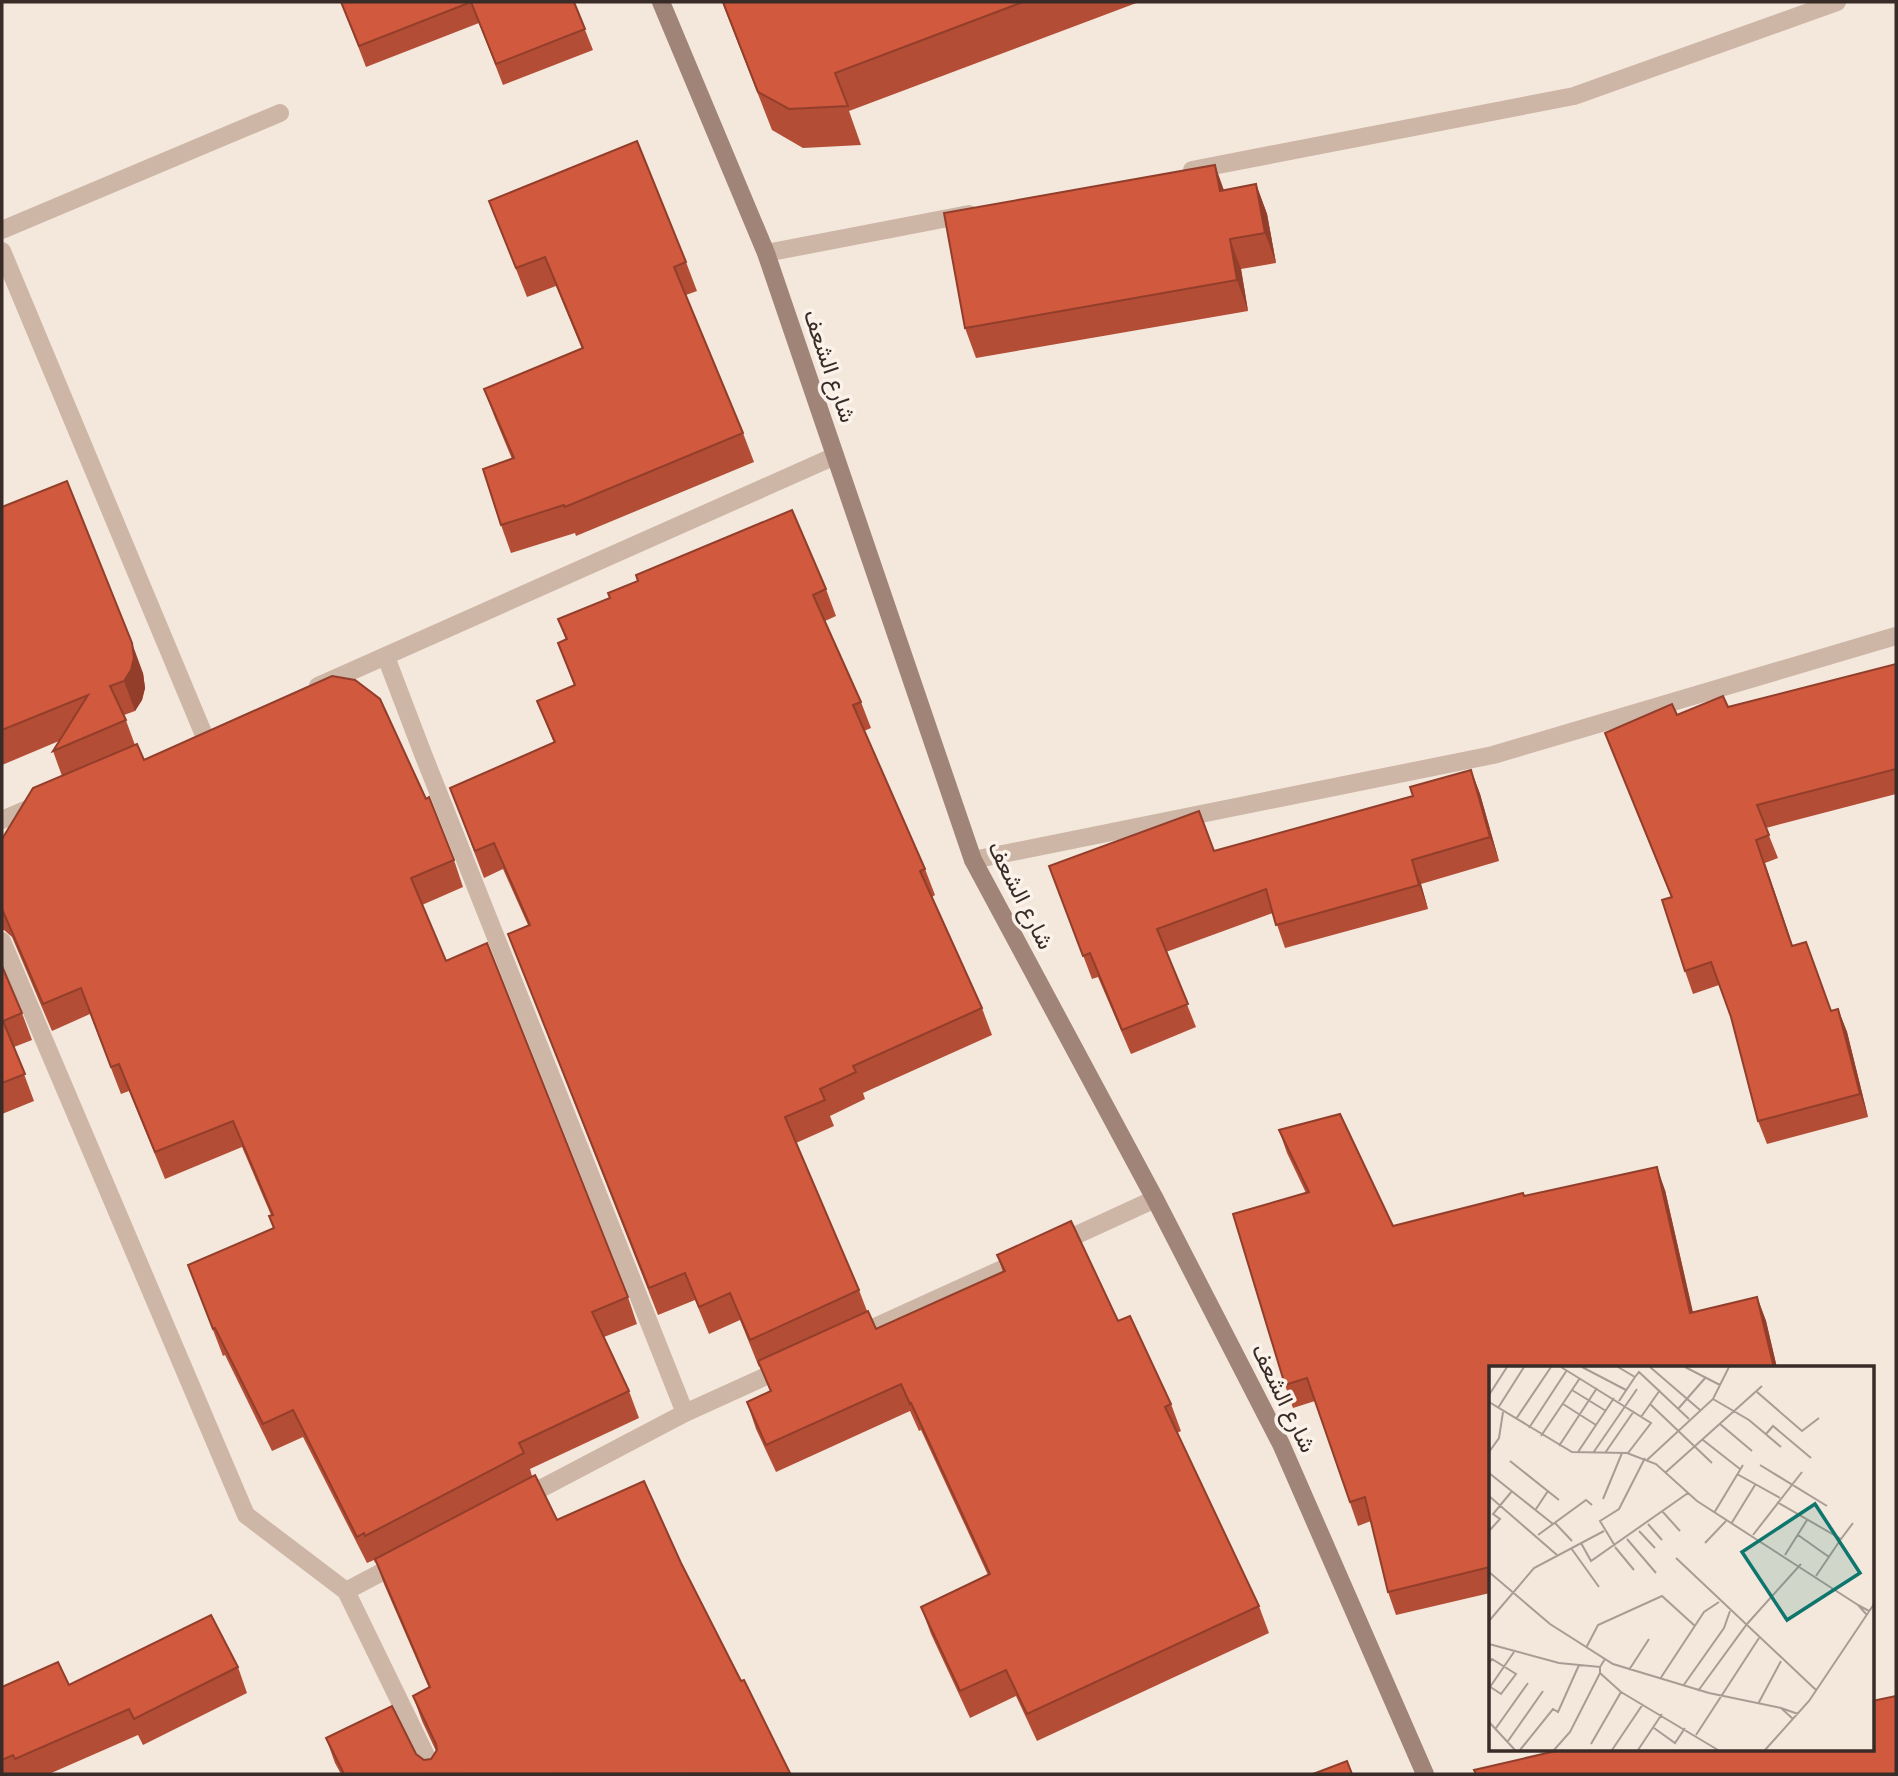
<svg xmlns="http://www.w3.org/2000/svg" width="1898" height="1776" viewBox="0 0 1898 1776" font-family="Karla,Vazirmatn,sans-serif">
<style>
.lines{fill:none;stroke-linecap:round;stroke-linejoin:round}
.lane{stroke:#cdb6a6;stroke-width:18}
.street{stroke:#cdb6a6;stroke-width:18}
.secondary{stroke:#a18478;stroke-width:18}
.wall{fill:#b34d35}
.shaded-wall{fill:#923e2b}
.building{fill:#d0593e;stroke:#923e2b;stroke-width:2}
.labels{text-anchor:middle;stroke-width:7;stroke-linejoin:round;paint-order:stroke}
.street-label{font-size:23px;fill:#392c28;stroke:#fbf2e9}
.inset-road{fill:none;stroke:#a99c94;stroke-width:2}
.view{fill:#0f766e;fill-opacity:0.15;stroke:#0f766e;stroke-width:3.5}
.inset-edge{fill:none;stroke:#392c28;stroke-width:3.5}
</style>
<rect width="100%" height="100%" fill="#f4e7dc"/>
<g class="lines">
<g class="lane">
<polyline points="1192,170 1574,96 1837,2"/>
<polyline points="2,230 280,113"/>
<polyline points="2,251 204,735"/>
<polyline points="766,253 969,214"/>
</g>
<g class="street">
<polyline points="386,657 423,754 685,1413"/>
<polyline points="318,686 835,456"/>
<polyline points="2,820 37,805"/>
<polyline points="973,860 1493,755 1896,636"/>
<polyline points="2,941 246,1515 346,1591 435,1774"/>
<polyline points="1057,1244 1155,1199"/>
<polyline points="853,1337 1022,1260"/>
<polyline points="523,1498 685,1413 786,1367"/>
<polyline points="346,1591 399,1563"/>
</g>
<polyline class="secondary" points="661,2 766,253 973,860 1155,1199 1281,1444 1425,1774"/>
</g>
<g class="wall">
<polygon points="341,2 574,2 593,50 503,85 479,23 366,67"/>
<polygon points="722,2 1139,2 849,111 861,145 803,148 772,130"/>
<polygon points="1256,184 1267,214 1276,263 1241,269 1248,311 976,358 965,328 1224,190"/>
<polygon points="489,201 686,262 697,291 686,295 743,433 754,462 576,536 575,533 511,553 501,525 512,459 495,418 484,389 582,349 556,286 527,297"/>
<polygon points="2,507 143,673 145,688 142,700 135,711 124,715 135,745 144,760 454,860 463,887 422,905 446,961 628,1297 637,1324 604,1337 629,1391 639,1418 530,1469 532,1476 557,1520 681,1563 741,1681 744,1680 790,1774 341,1774 335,1763 326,1738 416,1754 424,1760 431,1759 436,1751 422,1721 413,1696 429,1688 384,1584 376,1562 375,1563 374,1560 367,1563 303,1437 272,1451 225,1355 223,1356 188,1265 274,1229 269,1216 271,1215 242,1147 165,1179 129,1091 121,1094 90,1014 52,1031 12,937 4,930 2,930 2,839 62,776 53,751 59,741 2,765"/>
<polygon points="826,589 836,616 825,621 861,702 871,728 864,731 925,869 935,895 932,897 982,1008 992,1035 863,1093 865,1099 830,1116 834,1126 796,1143 859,1290 867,1311 876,1329 1003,1272 997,1255 1118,1321 1171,1404 1181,1431 1177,1433 1259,1606 1269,1633 1037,1741 1016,1696 970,1718 931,1634 921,1607 988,1575 921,1430 919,1431 910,1411 776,1472 756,1429 747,1402 770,1391 760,1366 759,1367 740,1320 709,1334 695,1300 658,1315 508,934 528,925 503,869 484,878 450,788 554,743 537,701 574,685 558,643 566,640 558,619"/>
<polygon points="1896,664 1896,794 1766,828 1778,858 1765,863 1793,946 1831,1011 1838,1009 1847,1032 1868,1117 1767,1144 1758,1121 1731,1017 1719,985 1693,994 1685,971 1671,897 1605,733 1728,707"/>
<polygon points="1471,770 1480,794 1499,861 1421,884 1428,909 1285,948 1273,913 1166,952 1196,1027 1131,1054 1098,977 1092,979 1049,866 1214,851 1413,796"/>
<polygon points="2,966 22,1013 32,1040 14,1047 34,1101 2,1114"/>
<polygon points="1279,1130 1393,1226 1524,1196 1665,1190 1693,1312 1757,1297 1766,1321 1777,1368 1490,1368 1490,1593 1396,1615 1388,1592 1371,1521 1358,1526 1315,1401 1293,1408 1285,1385 1306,1193 1287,1153"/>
<polygon points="238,1667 247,1693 143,1745 138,1735 49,1774 2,1774 2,1687 69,1685"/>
</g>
<g class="shaded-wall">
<polygon points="1215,165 1226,196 1220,191"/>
<polygon points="1256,184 1267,214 1276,263 1265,233"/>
<polygon points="1230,239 1241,269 1248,311 1237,280"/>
<polygon points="132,643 143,673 145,688 142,700 135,711 124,681"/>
<polygon points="1471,770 1480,794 1499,861 1490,837"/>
<polygon points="1412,860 1421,884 1428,909 1419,885"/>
<polygon points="1838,1009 1847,1032 1868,1117 1860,1094"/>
<polygon points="1657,1167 1665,1190 1698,1336 1690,1313"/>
<polygon points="1757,1297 1766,1321 1777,1368 1774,1368"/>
</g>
<g class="building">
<polygon points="341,2 574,2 585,29 496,64 471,2 359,46"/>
<polygon points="723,2 1023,2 835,73 848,106 789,109 758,92"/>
<polygon points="637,141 686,262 674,267 743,433 565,507 564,505 501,525 483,469 514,458 484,389 583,348 545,257 516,268 489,201"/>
<polygon points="1215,165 1220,191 1256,184 1265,233 1230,239 1237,280 965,328 944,213"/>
<polygon points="67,481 132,643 134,658 131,670 124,681 110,686 126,720 53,751 88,695 2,730 2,507"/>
<polygon points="792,510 826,589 813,595 861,702 853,705 925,869 920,871 982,1008 853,1066 856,1072 820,1089 825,1100 785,1117 859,1290 750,1340 730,1293 699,1307 685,1273 649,1288 508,934 530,925 494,843 475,851 450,788 555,742 537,701 575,685 558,643 567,639 558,619 610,598 608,593 638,581 636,575"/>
<polygon points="1896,664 1896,769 1757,805 1769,835 1756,840 1792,946 1806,942 1831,1011 1838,1009 1860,1094 1758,1121 1731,1017 1711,962 1685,971 1662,900 1672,897 1605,733 1672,704 1677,715 1723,696 1728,707"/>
<polygon points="332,676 355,680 380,699 426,799 429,797 454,860 411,878 446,961 487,943 628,1297 592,1312 629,1391 519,1443 524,1453 365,1536 364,1533 357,1537 293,1410 263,1424 215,1328 213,1329 188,1265 274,1228 269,1216 273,1215 233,1121 155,1152 119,1064 111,1067 81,988 43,1004 2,909 2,839 33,788 137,744 144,760"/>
<polygon points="1471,770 1490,837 1412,860 1419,885 1276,925 1266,889 1157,929 1188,1004 1122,1030 1090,953 1083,956 1049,866 1199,811 1214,851 1413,796 1410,787"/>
<polygon points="2,966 22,1013 3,1021 25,1074 2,1083"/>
<polygon points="1340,1114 1393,1226 1523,1193 1524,1196 1657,1167 1690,1313 1757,1297 1774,1368 1490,1368 1490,1567 1388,1592 1365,1497 1350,1502 1307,1378 1285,1385 1233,1214 1309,1192 1279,1130"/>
<polygon points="1071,1221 1118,1321 1130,1316 1171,1404 1165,1407 1259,1606 1027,1714 1006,1670 960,1691 921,1607 990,1574 911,1403 910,1404 901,1384 766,1445 747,1402 771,1391 758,1361 868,1311 876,1329 1005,1271 997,1255"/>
<polygon points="535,1475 557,1520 644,1481 681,1563 741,1681 744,1680 790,1773 344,1774 326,1738 392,1706 416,1754 424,1760 431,1759 437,1750 436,1744 413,1696 430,1687 375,1559"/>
<polygon points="211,1615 238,1667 134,1719 129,1709 15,1759 13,1755 2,1760 2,1687 58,1662 69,1685"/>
<polygon points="1896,1696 1896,1774 1476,1774 1474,1770 1560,1750 1872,1750 1872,1701"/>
<polygon points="1347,1761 1352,1774 1313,1774"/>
</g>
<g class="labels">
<g class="street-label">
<text transform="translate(830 366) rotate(71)" y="8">شارع الشعف</text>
<text transform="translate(1021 895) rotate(63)" y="8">شارع الشعف</text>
<text transform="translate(1284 1398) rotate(64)" y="8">شارع الشعف</text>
</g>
</g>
<g transform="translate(1489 1366)">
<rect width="385" height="385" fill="#f4e7dc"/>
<path class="inset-road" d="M72,1L162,57L139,87M93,1L137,24M129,1L146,11L150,6L200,53M161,1L211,44M196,1L231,19M83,24L117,45M268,26L313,65L330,52M0,29L18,1M224,33L260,54L292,81M130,35L146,11M0,36L83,86L138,87L167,98L208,135L369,239M74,38L107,59M161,38L223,97M9,42L35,1M189,43L217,11M152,51L171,24M27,53L62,1M231,58L263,85M40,62L78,4M277,68L284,60L322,92M52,70L91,12M214,74L251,103M70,80L108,22M0,86L10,72L14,46M89,86L125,32M104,87L148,23M116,87L145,45M158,94L224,33L240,1M21,95L70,134M271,99L338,140M177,106L273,20M0,107L64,158M248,108L291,132M0,130L68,189M114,133L133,87M288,136L352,173L364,157M47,143L59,125M173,145L191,165M225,147L254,99M66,157L83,175M159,158L173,174M242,158L266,119M0,165L11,153L4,148L23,125M150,165L166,182M49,169L97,134L103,139M264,169L313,106M309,169L340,191M138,173L167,207M92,177L102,195L199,127M216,177L237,155M126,180L111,155L130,143L156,92M126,181L145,204M82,182L110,221M296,189L318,154M187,192L327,324M0,206L61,258L124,298L220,327L292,342M327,210L352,173M378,249L369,239L380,245M0,255L45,202L115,165M0,278L70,297L111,301L116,293M97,282L109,259L173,230L206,260M0,297L3,293L27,308L12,328L0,320M111,301V307L132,326L229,384M140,304L160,273M171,313L215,246L230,236M194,320L235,262L241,245M1,321L25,286M209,325L258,258L312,198M269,338L292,295M304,353L292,342L309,348M0,356L26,384M7,362L39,317M165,362L186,377L196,362M207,369L270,272M19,375L54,325M102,378L132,326M31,384L64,343L69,346L90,299M65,384L81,366L111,307M123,384L154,338M149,384L173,348M276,384L320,335L385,238"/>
<path class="view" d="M326,138L371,207L298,254L253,186Z"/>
<rect width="385" height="385" class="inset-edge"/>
</g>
<rect width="1898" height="1776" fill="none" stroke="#392c28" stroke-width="7"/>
</svg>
